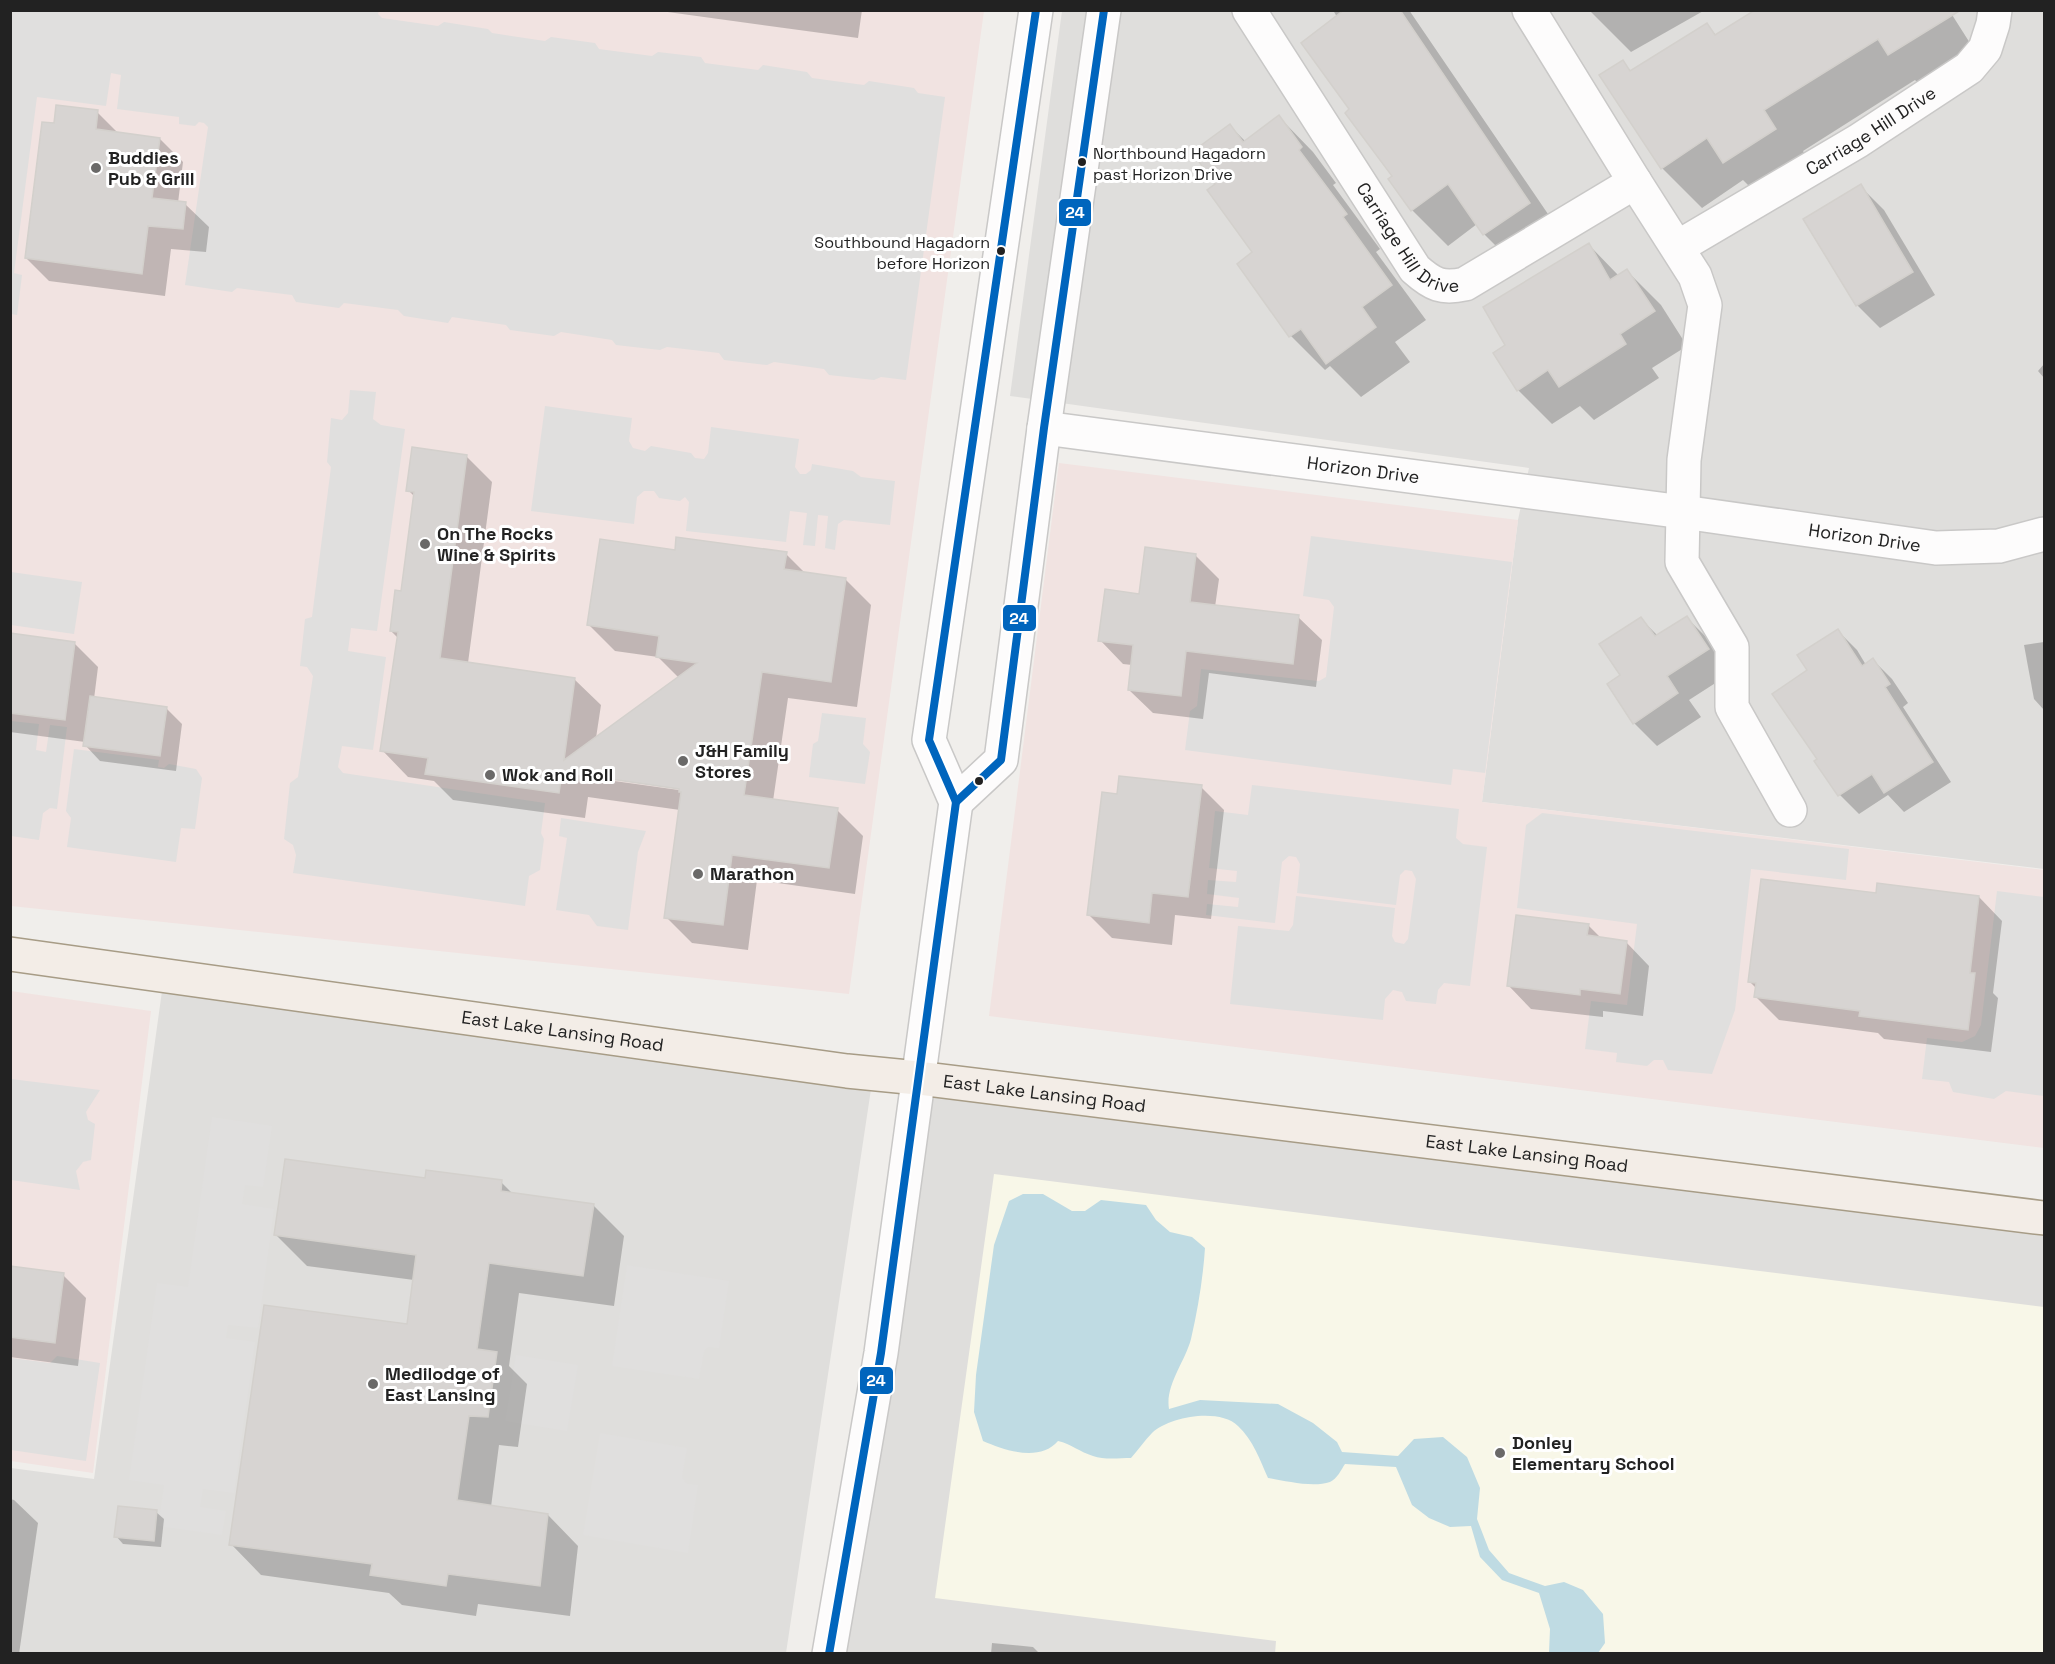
<svg xmlns="http://www.w3.org/2000/svg" width="2055" height="1664" viewBox="0 0 2055 1664" font-family="'Space Grotesk',sans-serif">
<style>
.residential{fill:#dfdedc}
.commercial{fill:#f1e3e1}
.education{fill:#f8f7e8}
.parking{fill:#e0dfde}
.water{fill:#bfdbe3}
.shadow{fill:#0003;fill-rule:evenodd}
.building{fill:#d7d4d2;stroke:#d3d0cc;stroke-width:1.5}
.lines{fill:none;stroke-linecap:round;stroke-linejoin:round}
.minor-casing{stroke:#c9c8c7;stroke-width:36}
.major-casing{stroke:#a79c86;stroke-width:36}
.minor{stroke:#fdfcfc;stroke-width:33}
.major{stroke:#f3ede7;stroke-width:33}
.bus-1-casing{stroke:#fff;stroke-width:12}
.bus-1{stroke:#0065bd;stroke-width:8}
.bus-dot{fill:#222;stroke:#fff;stroke-width:2}
.poi-dot{fill:#6a6968;stroke:#fff;stroke-width:2}
.labels{text-anchor:middle;stroke-width:6;stroke-linejoin:round;paint-order:stroke}
.bus-label{font-size:16px;fill:#222;stroke:#fff;text-anchor:start}
.street-label{font-size:18px;fill:#222;stroke:#fff}
.poi-label{font-size:18px;font-weight:bold;fill:#222;stroke:#fff;text-anchor:start}
.line-badge{stroke:#fff;stroke-width:2}
.badge-label{font-size:16px;text-anchor:middle;font-weight:bold;fill:#fff}
</style>
<rect width="100%" height="100%" fill="#f0eeeb"/>
<g class="residential">
<polygon points="1062,11 2044,11 2044,869 1482,802 1518,520 1529,468 1010,396"/>
<polygon points="163,984 873,1076 786,1653 11,1654 11,1468 94,1479"/>
<polygon points="922,1084 2044,1218 2044,1653 829,1654"/>
</g>
<g class="commercial">
<polygon points="11,11 984,11 849,994 11,906"/>
<polygon points="1059,463 1518,520 1482,802 2044,870 2044,1148 989,1016"/>
<polygon points="11,991 151,1011 93,1473 11,1461"/>
</g>
<polygon class="education" points="994,1174 2044,1307 2044,1653 1275,1654 1276,1641 935,1598"/>
<g class="parking">
<polygon points="11,10 379,11 378,14 382,18 438,26 444,22 488,29 492,33 545,41 551,37 595,43 599,49 652,56 658,52 701,57 705,63 758,70 763,65 807,72 812,78 864,85 869,81 914,88 918,93 945,97 906,380 881,377 874,380 829,375 824,369 774,362 767,365 724,360 719,353 667,347 660,350 616,345 612,340 561,332 554,336 510,330 506,325 452,317 448,323 404,316 398,310 344,303 339,308 296,302 292,295 237,288 232,292 185,285 208,127 204,123 199,122 195,126 179,124 179,117 117,109 121,75 111,73 106,106 37,97 14,273 22,275 17,315 11,314"/>
<polygon points="350,390 376,392 373,419 381,425 405,429 377,631 351,628 348,651 386,657 373,750 342,746 338,767 343,773 545,803 541,833 544,839 540,870 529,876 525,906 293,873 296,855 293,845 284,839 290,783 298,777 313,676 307,667 300,666 305,619 312,617 331,467 327,462 331,418 342,420 348,413"/>
<polygon points="545,406 632,418 629,441 633,448 645,451 651,446 691,453 695,458 704,459 708,453 711,427 799,439 795,467 800,474 806,474 811,470 812,464 853,471 861,477 895,481 890,525 844,520 838,524 835,550 825,548 828,516 818,515 815,546 803,545 807,513 790,511 786,542 686,531 689,502 685,497 680,501 659,498 654,491 644,491 637,497 634,524 531,511"/>
<polygon points="1311,536 1512,562 1485,773 1453,769 1451,785 1185,750 1190,711 1197,706 1201,669 1319,681 1326,677 1334,607 1329,600 1303,596"/>
<polygon points="11,572 82,582 74,634 11,625"/>
<polygon points="822,713 866,718 863,744 870,752 865,784 809,777 813,744 818,741"/>
<polygon points="11,721 39,724 36,750 46,752 50,725 67,727 57,809 50,808 43,813 39,840 11,836"/>
<polygon points="74,749 159,760 158,767 164,768 169,764 196,769 202,778 195,829 181,828 176,862 67,847 71,818 66,811"/>
<polygon points="1252,785 1459,809 1456,838 1463,844 1487,847 1470,986 1444,983 1438,990 1436,1004 1406,1001 1402,992 1393,990 1385,999 1383,1020 1230,1004 1238,926 1289,931 1293,925 1296,896 1395,908 1392,936 1395,942 1404,944 1408,939 1416,879 1412,871 1405,870 1400,875 1396,905 1297,893 1300,864 1296,857 1289,856 1282,862 1275,923 1206,915 1207,904 1238,907 1239,898 1207,894 1208,880 1236,882 1237,871 1209,868 1215,811 1248,815"/>
<polygon points="1542,813 1849,849 1846,880 1751,869 1735,1010 1712,1074 1668,1070 1663,1060 1654,1060 1647,1066 1616,1062 1617,1053 1585,1049 1591,1001 1627,1005 1637,924 1517,908 1526,825"/>
<polygon points="561,818 646,831 638,852 628,930 597,926 589,915 556,910 567,838 559,836"/>
<polygon points="1997,891 2044,897 2044,1096 2006,1091 1994,1099 1953,1092 1949,1082 1922,1079 1927,1038 1962,1042 1975,1036 1981,1025"/>
<polygon points="11,1079 100,1090 86,1112 88,1120 95,1124 91,1160 83,1162 76,1171 80,1190 11,1180"/>
<polygon points="212,1117 272,1126 263,1187 245,1185 242,1204 274,1209 258,1328 228,1325 226,1338 255,1342 234,1493 203,1489 200,1507 226,1511 222,1535 158,1526 164,1485 129,1480 157,1283 188,1287"/>
<polygon points="627,1265 729,1281 719,1348 708,1347 704,1352 699,1379 612,1366"/>
<polygon points="516,1355 578,1365 567,1431 505,1421"/>
<polygon points="57,1356 100,1363 86,1461 11,1450 11,1358 50,1363"/>
<polygon points="600,1433 687,1448 682,1477 687,1484 698,1485 688,1553 583,1535"/>
</g>
<path class="water" d="M1023,1194H1043L1072,1211H1085L1101,1200L1146,1205L1156,1220L1170,1232L1192,1237L1205,1248C1203,1278 1198,1309 1191,1339C1185,1362 1165,1385 1169,1409L1200,1400L1278,1404L1313,1423L1337,1442L1342,1452L1398,1456L1414,1439L1443,1437L1467,1457L1480,1488L1477,1519L1489,1550L1509,1573L1545,1586L1564,1582L1583,1590L1603,1614L1605,1643L1598,1653H1549L1550,1629L1539,1593L1502,1580L1480,1557L1471,1526L1450,1527L1429,1518L1412,1505L1396,1467L1345,1464C1341,1470 1337,1479 1330,1482C1313,1488 1286,1481 1268,1478C1260,1460 1253,1440 1238,1426C1220,1408 1170,1416 1152,1433C1145,1440 1138,1450 1131,1458C1119,1458 1104,1460 1093,1456C1080,1452 1071,1444 1058,1441C1040,1462 1006,1451 983,1441L974,1412L976,1375L994,1245L1009,1201Z"/>
<g class="shadow">
<polygon points="653,10 862,10 858,38"/>
<polygon points="1333,10 1409,10 1565,239 1520,270 1484,234 1477,224 1448,246 1412,210 1394,176 1352,109 1337,17"/>
<polygon points="1589,10 1705,10 1631,52"/>
<polygon points="1949,10 1982,62 1929,94 1915,80 1803,151 1815,170 1764,201 1743,180 1702,208 1662,168 1622,62 1632,72 1707,25 1717,36"/>
<polygon points="97,112 119,134 160,139 183,162 178,203 185,204 209,227 206,252 171,249 165,296 49,281 26,258 55,125"/>
<polygon points="1279,117 1313,152 1336,183 1333,185 1380,249 1376,252 1426,320 1395,342 1410,362 1361,397 1330,366 1325,370 1291,336 1254,253 1217,184 1230,126 1246,142"/>
<polygon points="1860,186 1884,210 1935,295 1880,328 1857,305"/>
<polygon points="1589,245 1619,276 1627,271 1661,305 1687,346 1652,368 1659,378 1594,420 1580,406 1552,424 1518,390 1507,346"/>
<polygon points="2044,364 2044,378 2038,371"/>
<path d="M466,456L492,482L468,663L574,679L601,705L596,738L679,678L658,657L615,651L589,625L676,552L786,554L806,574L845,579L871,605L857,707L788,698L773,801L837,810L863,836L855,894L757,880L748,950L692,943L666,917L680,810L588,797L585,818L453,800L434,781L408,777L382,750L398,638L391,631L402,593L415,497L408,490ZM602,776L687,788L686,791L600,779Z"/>
<polygon points="1195,555 1219,579 1215,607 1298,617 1322,640 1316,687 1209,673 1203,719 1153,713 1129,690 1132,665 1123,664 1100,640 1140,595"/>
<polygon points="1686,617 1710,641 1731,673 1689,700 1701,717 1657,746 1634,723 1622,676 1641,619 1658,636"/>
<polygon points="1838,631 1857,650 1866,665 1873,660 1892,679 1908,703 1903,707 1951,782 1904,812 1888,795 1859,814 1840,795 1816,761 1819,760 1809,671"/>
<polygon points="10,635 74,643 98,667 94,699 167,709 182,724 176,771 100,761 85,745 85,742 10,732"/>
<polygon points="2044,642 2044,710 2034,699 2024,645"/>
<polygon points="1201,787 1224,810 1211,919 1175,915 1172,945 1112,938 1089,915 1119,796"/>
<polygon points="1979,897 2002,921 1993,993 1998,998 1991,1052 1884,1039 1878,1033 1779,1020 1756,997 1757,989 1750,982"/>
<polygon points="1588,925 1602,939 1626,942 1649,966 1643,1016 1603,1011 1603,1017 1531,1009 1508,985"/>
<polygon points="426,1180 501,1182 514,1195 593,1205 624,1236 614,1306 519,1293 509,1366 527,1384 518,1447 499,1445 491,1507 548,1515 578,1546 570,1616 478,1604 476,1616 402,1605 389,1593 261,1575 231,1544 408,1326 414,1280 307,1266 276,1235"/>
<polygon points="10,1268 63,1275 86,1298 78,1366 10,1357"/>
<polygon points="10,1499 14,1500 38,1523 19,1654 10,1654"/>
<polygon points="156,1512 164,1519 161,1547 123,1544 116,1536"/>
<polygon points="992,1643 1033,1647 1040,1654 991,1654"/>
</g>
<g class="building">
<polygon points="1344,10 1400,10 1530,203 1483,235 1448,184 1411,211 1388,179 1392,176 1345,113 1349,109 1301,43"/>
<polygon points="1755,10 1961,10 1888,55 1878,39 1764,110 1776,129 1723,163 1707,138 1661,169 1599,75 1623,60 1630,71 1707,23 1715,35"/>
<polygon points="56,105 98,110 96,129 160,138 152,198 186,202 183,229 148,226 142,274 25,258 42,122 54,123"/>
<polygon points="1279,115 1302,147 1299,150 1347,214 1343,217 1392,285 1362,307 1376,327 1326,364 1301,329 1289,337 1237,264 1252,252 1207,190 1215,184 1192,152 1230,124 1243,142"/>
<polygon points="1861,184 1913,272 1856,306 1803,219"/>
<polygon points="1589,243 1610,280 1627,269 1655,311 1620,334 1626,344 1559,387 1548,370 1517,391 1493,353 1505,345 1483,307"/>
<polygon points="412,447 467,455 440,658 575,678 564,760 697,663 656,657 659,636 587,625 600,539 675,550 676,537 787,552 784,569 846,578 831,682 762,672 744,795 838,808 829,868 732,855 723,925 664,918 681,792 679,792 679,789 562,772 559,793 425,774 428,758 380,751 398,632 390,631 395,590 401,591 414,492 406,491"/>
<polygon points="1145,547 1196,554 1190,602 1299,615 1293,664 1186,651 1181,696 1128,690 1133,645 1098,641 1105,589 1139,594"/>
<polygon points="1687,616 1709,649 1667,676 1678,693 1633,724 1607,684 1620,675 1599,644 1641,617 1655,636"/>
<polygon points="1838,629 1862,666 1873,658 1890,684 1885,687 1933,762 1884,793 1872,774 1838,796 1814,761 1817,759 1772,694 1807,670 1797,655"/>
<polygon points="10,633 75,642 65,720 10,713"/>
<polygon points="90,696 167,707 160,756 83,746"/>
<polygon points="1119,776 1202,785 1188,897 1152,893 1149,923 1087,915 1102,792 1117,794"/>
<polygon points="1761,879 1876,893 1877,883 1979,896 1970,973 1975,973 1968,1030 1859,1016 1860,1011 1754,997 1756,983 1748,982"/>
<polygon points="1516,915 1589,924 1587,935 1627,941 1620,994 1580,989 1580,995 1507,986"/>
<polygon points="285,1159 425,1178 426,1170 502,1180 501,1191 594,1204 583,1276 489,1263 477,1349 497,1352 488,1417 469,1416 457,1500 548,1514 540,1586 448,1574 446,1586 370,1575 372,1564 229,1545 264,1305 407,1324 416,1255 274,1235"/>
<polygon points="10,1266 64,1273 55,1343 10,1337"/>
<polygon points="118,1506 157,1510 154,1541 114,1537"/>
</g>
<g class="lines">
<defs>
<g id="minor">
<path id="s1" d="M1249,10L1415,269C1433,285 1442,289 1465,284L1635,182L1695,276L1705,305L1684,460L1682,562L1732,647V707L1790,810"/>
<polyline points="1529,10 1635,182"/>
<path id="s2" d="M1678,247L1858,141L1969,68L1985,49L1993,24L1995,10"/>
<path id="s3" d="M1044,428L1683,512L1936,548L1999,546L2044,534"/>
<polyline points="956,802 1001,760 1044,428 1104,10"/>
<polyline points="829,1654 881,1353 956,802 929,740 1036,10"/>
</g>
<g id="major">
<path id="s4" d="M10,954L847,1071L918,1078L2044,1218"/>
</g>
</defs>
<use href="#minor" class="minor-casing"/>
<use href="#major" class="major-casing"/>
<use href="#minor" class="minor"/>
<use href="#major" class="major"/>
<defs>
<g id="bus-1">
<polyline points="956,802 1001,760 1044,428 1104,10"/>
<polyline points="829,1654 881,1353 956,802 929,740 1036,10"/>
</g>
</defs>
<use href="#bus-1" class="bus-1-casing"/>
<use href="#bus-1" class="bus-1"/>
</g>
<g class="bus-dot">
<circle cx="1082" cy="162" r="5"/>
<circle cx="1001" cy="251" r="5"/>
<circle cx="979" cy="781" r="5"/>
</g>
<g class="poi-dot">
<circle cx="96" cy="168" r="6"/>
<circle cx="425" cy="544" r="6"/>
<circle cx="683" cy="761" r="6"/>
<circle cx="490" cy="775" r="6"/>
<circle cx="698" cy="874" r="6"/>
<circle cx="373" cy="1384" r="6"/>
<circle cx="1500" cy="1453" r="6"/>
</g>
<g class="labels">
<g class="bus-label">
<text x="1093" y="159">Northbound Hagadorn<tspan x="1093" dy="21">past Horizon Drive</tspan></text>
<text x="990" y="248" text-anchor="end">Southbound Hagadorn<tspan x="990" dy="21">before Horizon</tspan></text>
</g>
<g class="street-label">
<text dy="6" stroke="none"><textPath href="#s2" startOffset="225">Carriage Hill Drive</textPath></text>
<text dy="6" stroke="none"><textPath href="#s1" startOffset="282">Carriage Hill Drive</textPath></text>
<text dy="6" stroke="none"><textPath href="#s3" startOffset="322">Horizon Drive</textPath></text>
<text dy="6" stroke="none"><textPath href="#s3" startOffset="828">Horizon Drive</textPath></text>
<text dy="6" stroke="none"><textPath href="#s4" startOffset="558">East Lake Lansing Road</textPath></text>
<text dy="6" stroke="none"><textPath href="#s4" startOffset="1044">East Lake Lansing Road</textPath></text>
<text dy="6" stroke="none"><textPath href="#s4" startOffset="1530">East Lake Lansing Road</textPath></text>
</g>
<g class="poi-label">
<text x="108" y="164">Buddies<tspan x="108" dy="21">Pub &amp; Grill</tspan></text>
<text x="437" y="540">On The Rocks<tspan x="437" dy="21">Wine &amp; Spirits</tspan></text>
<text x="695" y="757">J&amp;H Family<tspan x="695" dy="21">Stores</tspan></text>
<text x="502" y="781">Wok and Roll</text>
<text x="710" y="880">Marathon</text>
<text x="385" y="1380">Medilodge of<tspan x="385" dy="21">East Lansing</tspan></text>
<text x="1512" y="1449">Donley<tspan x="1512" dy="21">Elementary School</tspan></text>
</g>
</g>
<g class="line-badge">
<rect x="1058" y="198" width="34" height="29" rx="6" fill="#0065bd"/>
<rect x="1002" y="604" width="35" height="28" rx="6" fill="#0065bd"/>
<rect x="859" y="1366" width="35" height="29" rx="6" fill="#0065bd"/>
</g>
<g class="badge-label">
<text x="1075" y="218">24</text>
<text x="1019" y="624">24</text>
<text x="876" y="1386">24</text>
</g>
<rect width="2055" height="1664" fill="none" stroke="#222222" stroke-width="24"/>
</svg>
